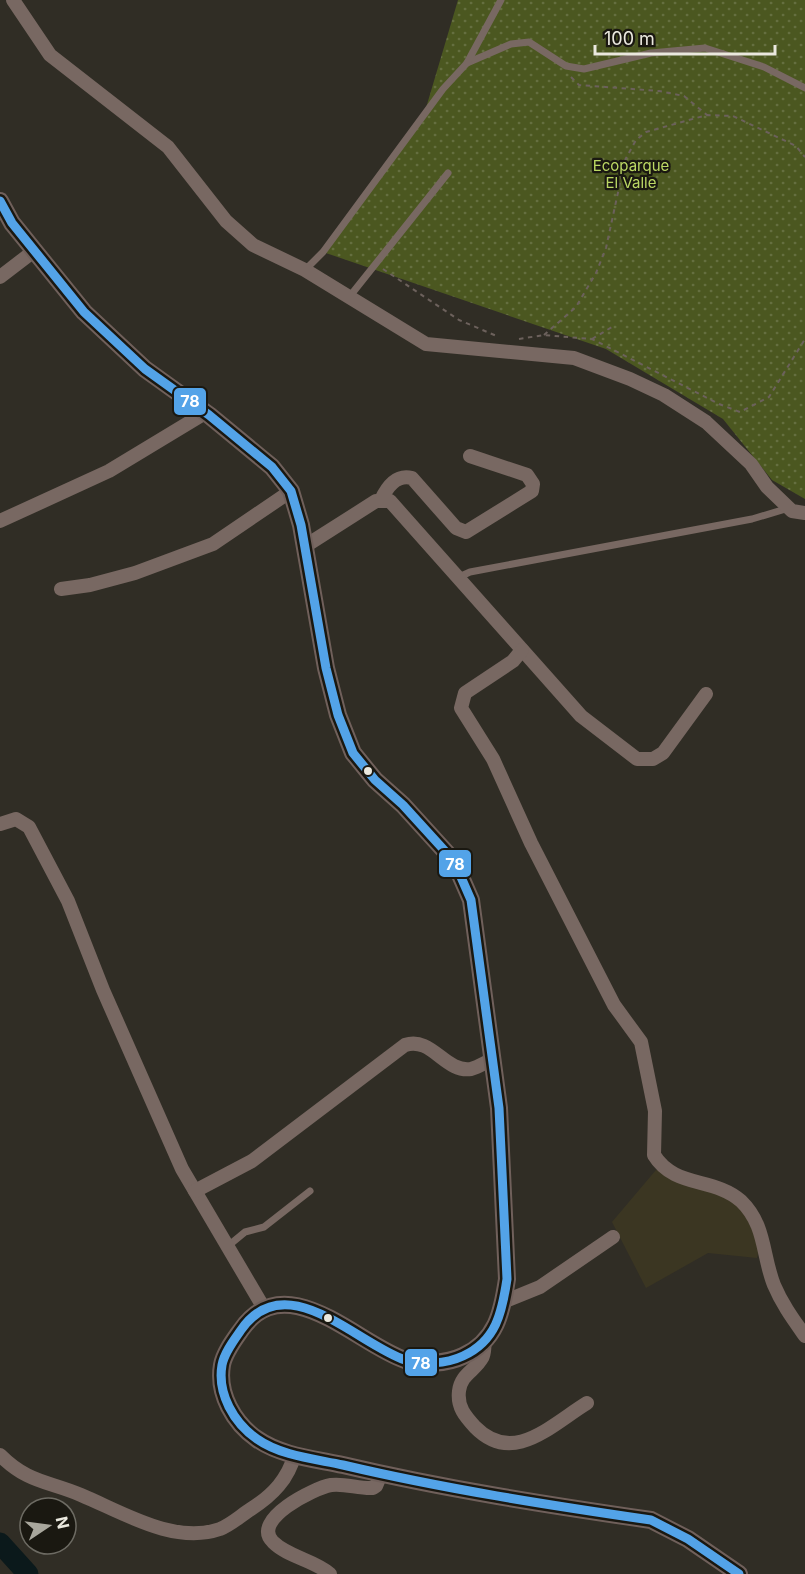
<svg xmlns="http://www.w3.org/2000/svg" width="805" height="1574" viewBox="0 0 805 1574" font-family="Inter,sans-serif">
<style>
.built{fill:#3b3622}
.park{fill:url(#park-dots)}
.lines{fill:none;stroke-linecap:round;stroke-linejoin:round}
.river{stroke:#0b191b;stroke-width:21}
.path{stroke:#6c615c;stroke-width:2;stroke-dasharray:4.5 4.5;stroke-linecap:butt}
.lane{stroke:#786862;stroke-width:7}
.street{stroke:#786862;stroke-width:14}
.secondary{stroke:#70605b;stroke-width:18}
.bus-1-casing{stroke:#1a1811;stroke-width:14}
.bus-1{stroke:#53a3e8;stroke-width:9}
.bus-dot{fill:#eae8de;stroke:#1a1811;stroke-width:2}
.labels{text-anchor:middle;stroke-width:4.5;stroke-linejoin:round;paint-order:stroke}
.park-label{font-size:15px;fill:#bcd864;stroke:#1a1811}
.line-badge{stroke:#1a1811;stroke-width:2}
.badge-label{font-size:16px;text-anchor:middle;font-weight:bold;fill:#fff}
</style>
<defs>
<pattern id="park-dots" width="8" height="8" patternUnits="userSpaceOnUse" patternTransform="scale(1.5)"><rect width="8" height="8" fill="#4b5720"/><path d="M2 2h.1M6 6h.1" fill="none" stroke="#656f40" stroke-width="1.8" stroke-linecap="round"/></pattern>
</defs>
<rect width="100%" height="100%" fill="#302d25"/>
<polygon class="built" points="656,1170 695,1181 736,1197 760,1245 757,1258 708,1253 646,1288 612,1222"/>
<polygon class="park" points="458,0 805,0 805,499 772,480 723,419 606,349 323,252 423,118"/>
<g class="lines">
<polyline class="river" points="0,1543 28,1574"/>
<g class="path">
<polyline points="571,77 579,85 659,91 684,96 707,115"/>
<polyline points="383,269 459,320 499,337"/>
<polyline points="544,335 576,307 596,273 606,248 625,160 636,140 646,132 707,115 733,116 796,146 805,157"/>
<polyline points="519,339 544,335 592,339 719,404 740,412 769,397 805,339"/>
<polyline points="592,339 612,327"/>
</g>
<g class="lane">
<polyline points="467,63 511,44 529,42 566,66 584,69 651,53 705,48 764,67 805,88"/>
<polyline points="305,270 323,252 443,89 467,63 501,0"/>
<polyline points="350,296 448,173"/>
<polyline points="459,577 470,572 752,519 789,508"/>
<polyline points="228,1246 245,1232 264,1227 310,1191"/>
</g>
<g class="street">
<polyline points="13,0 50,55 168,147 226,221 253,245 305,270 426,344 574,358 630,379 664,395 706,422 751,464 767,487 792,511 805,513"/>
<polyline points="0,277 34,251"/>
<path d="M381,500C387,487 396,474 412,478L456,528L466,532L532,491L533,484L527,475L470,456"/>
<polyline points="0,521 109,471 205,413"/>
<polyline points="304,543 310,543 376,501 390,501 581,716 637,759 653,759 663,753 706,694"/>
<polyline points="61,589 90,585 135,573 213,544 291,491"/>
<path d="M522,650L513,661L465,693L461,708L493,759L531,843L614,1005L641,1042L655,1111L654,1155C674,1188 714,1177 741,1201C766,1225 762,1255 774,1285C782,1304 793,1319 805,1336"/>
<polyline points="0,824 16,819 29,827 68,901 103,990 182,1169 265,1310"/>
<path d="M195,1191L252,1161L405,1045C432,1036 445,1073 471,1069C478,1067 486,1062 493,1059"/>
<polyline points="503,1302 540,1287 613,1237"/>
<path d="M485,1340C484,1346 485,1354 482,1358C475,1371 461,1374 459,1391C457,1407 465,1416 475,1427C513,1466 551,1425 587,1403"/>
<path d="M0,1455C28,1483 48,1481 81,1495C122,1512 174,1545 220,1529C232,1524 240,1516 251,1509C273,1495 288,1479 295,1454"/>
<path d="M330,1574C314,1560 288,1557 273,1542C250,1520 314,1488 331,1485C345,1483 359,1489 373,1488L376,1486L381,1474"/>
</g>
<path class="secondary" d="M0,201L12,223L84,312L145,369L209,415L272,467L291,491L301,525L326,668L338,715L353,753L375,780L403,805L454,861L471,900L499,1108L507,1279C502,1313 496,1341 463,1356C446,1364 422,1365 405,1360C357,1344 286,1265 241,1330C234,1340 224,1353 222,1365C217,1394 234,1423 257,1439C281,1456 316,1459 343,1465C445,1489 548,1505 651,1520L688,1539L739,1574"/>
<defs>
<path id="bus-1" d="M0,201L12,223L84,312L145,369L209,415L272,467L291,491L301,525L326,668L338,715L353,753L375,780L403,805L454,861L471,900L499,1108L507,1279C502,1313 496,1341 463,1356C446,1364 422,1365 405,1360C357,1344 286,1265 241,1330C234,1340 224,1353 222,1365C217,1394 234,1423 257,1439C281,1456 316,1459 343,1465C445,1489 548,1505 651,1520L688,1539L739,1574"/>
</defs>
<use href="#bus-1" class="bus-1-casing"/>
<use href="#bus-1" class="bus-1"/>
</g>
<g class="bus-dot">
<circle cx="368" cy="771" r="5"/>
<circle cx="328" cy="1318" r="5"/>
</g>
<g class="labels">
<g class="park-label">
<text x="631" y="171">Ecoparque<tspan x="631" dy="17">El Valle</tspan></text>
</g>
</g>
<g class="line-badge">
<rect x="173" y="387" width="34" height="29" rx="6" fill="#53a3e8"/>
<rect x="438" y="849" width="34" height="29" rx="6" fill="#53a3e8"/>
<rect x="404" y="1348" width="34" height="29" rx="6" fill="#53a3e8"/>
</g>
<g class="badge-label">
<text x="190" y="407">78</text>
<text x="455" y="870">78</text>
<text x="421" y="1369">78</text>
</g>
<g transform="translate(48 1526) rotate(77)"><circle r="28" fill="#1a1811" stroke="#6d6b63" stroke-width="1.5"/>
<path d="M0-4.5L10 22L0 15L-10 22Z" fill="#a9a79d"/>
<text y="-9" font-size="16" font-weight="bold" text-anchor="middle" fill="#eae8de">N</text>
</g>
<path d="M595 45v9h180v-9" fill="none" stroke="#eae8de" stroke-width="3"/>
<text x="604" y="45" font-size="18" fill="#eae8de" stroke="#1a1811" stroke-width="4.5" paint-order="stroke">100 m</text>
</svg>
